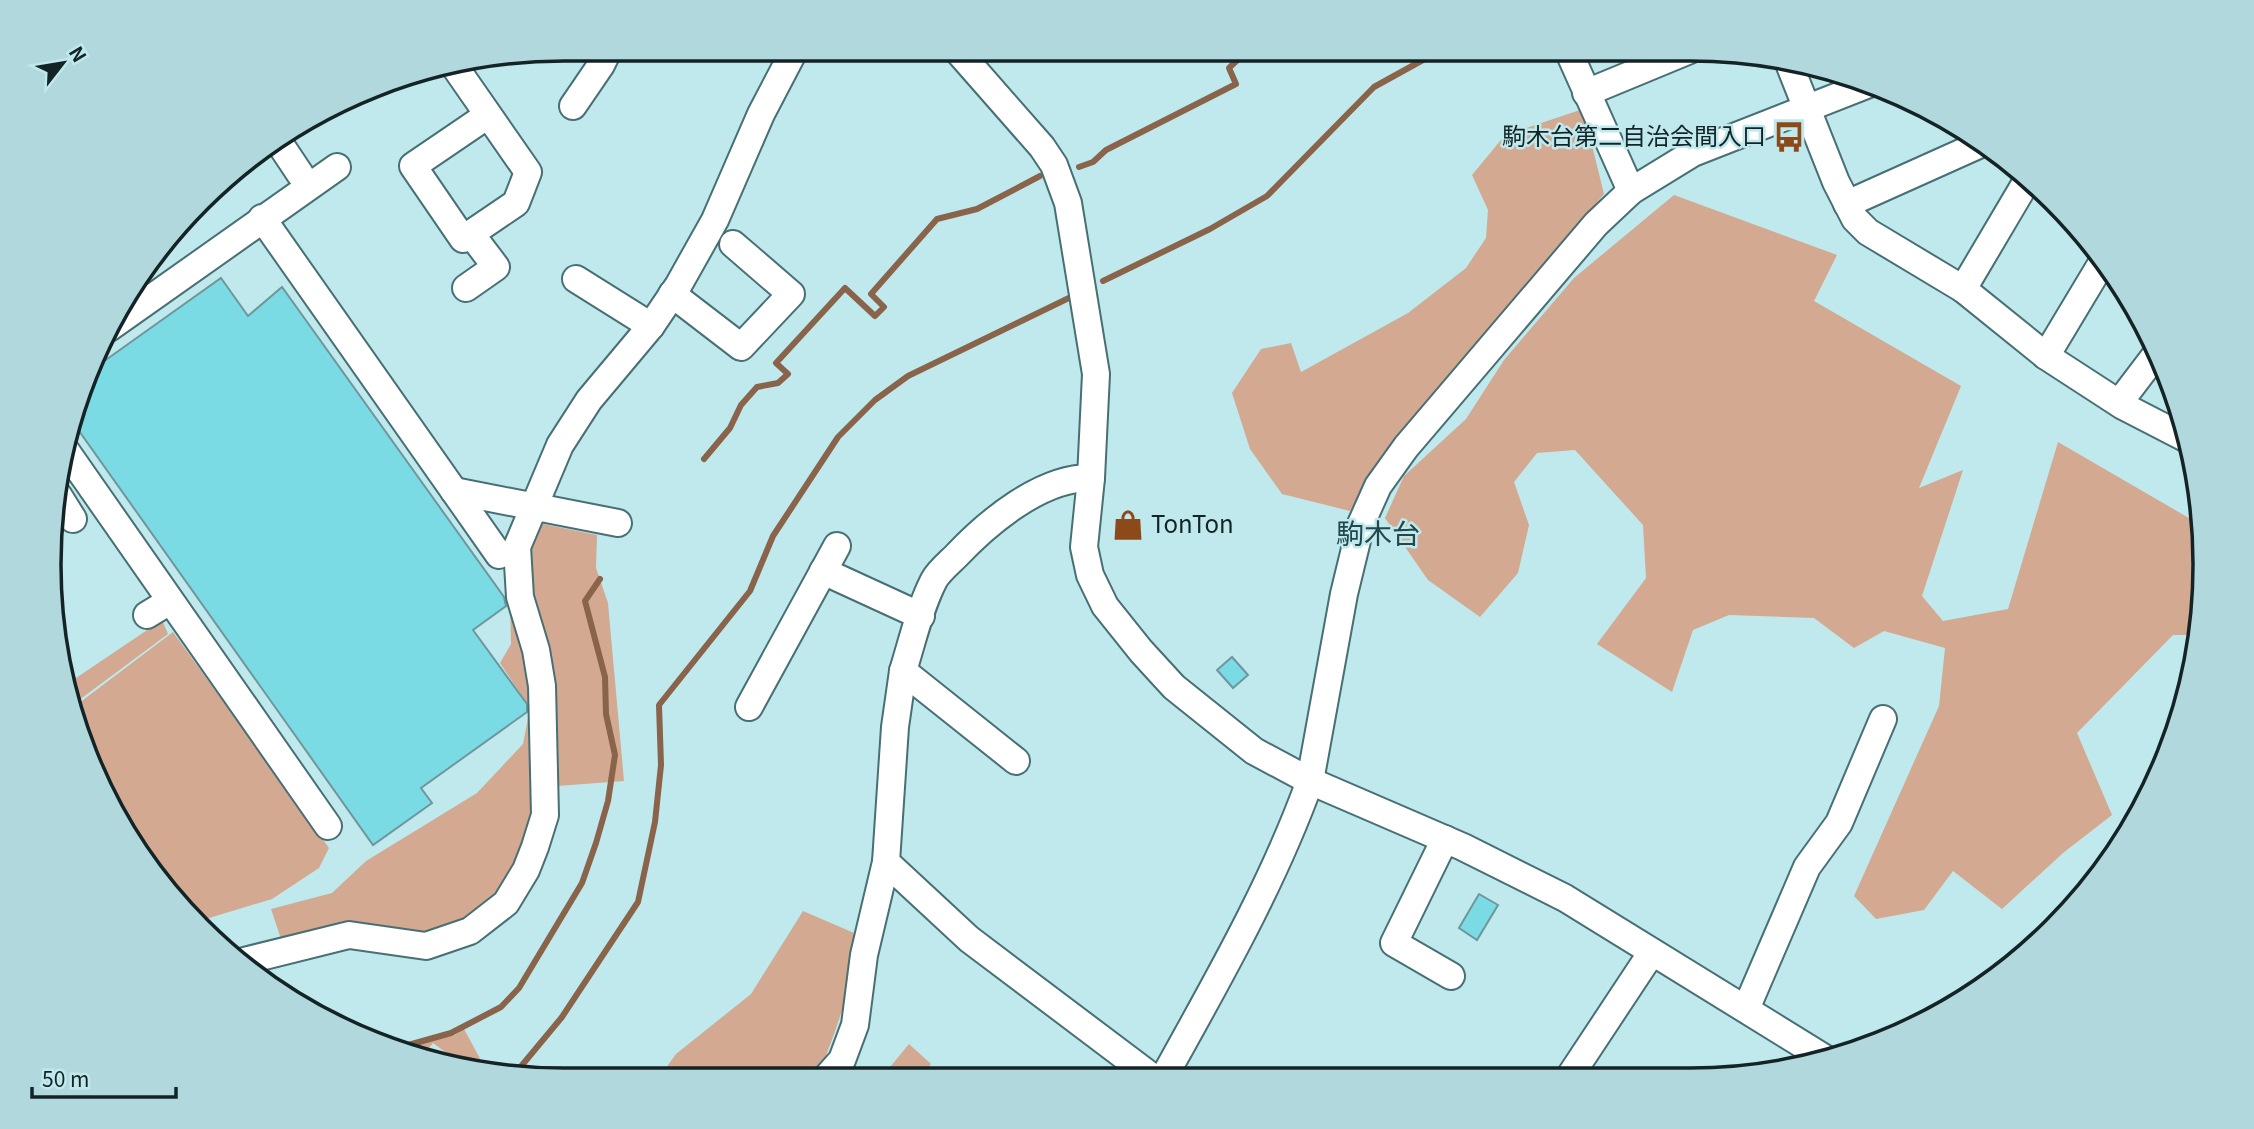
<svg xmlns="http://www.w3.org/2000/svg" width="2254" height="1129" viewBox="0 0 2254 1129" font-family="Georgia,'Noto Sans JP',serif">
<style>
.green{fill:#d3a991}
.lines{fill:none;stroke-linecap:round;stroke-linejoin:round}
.stream{stroke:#89634a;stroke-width:6}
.building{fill:#7bdbe5;stroke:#6f979b;stroke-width:2}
.minor-casing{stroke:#486f73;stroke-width:30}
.minor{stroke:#fff;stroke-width:26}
.labels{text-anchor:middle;stroke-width:5;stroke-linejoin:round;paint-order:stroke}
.poi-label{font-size:24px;fill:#142426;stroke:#bfe9ed;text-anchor:end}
.quarter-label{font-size:28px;fill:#22484c;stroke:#bfe9ed}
.rim{fill:none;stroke:#142426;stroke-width:3.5}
</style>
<rect width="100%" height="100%" fill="#bfe9ed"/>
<g class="green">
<polygon points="1583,109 1604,194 1407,427 1350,511 1282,494 1250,449 1232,393 1261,349 1291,343 1301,372 1408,313 1466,268 1486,238 1488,210 1472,175 1505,135"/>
<polygon points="1674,195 1837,255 1814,301 1961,386 1919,488 1963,470 1922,596 1943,621 2008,609 2058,442 2201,525 2204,598 2198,635 2173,635 2077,733 2112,815 2063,853 2002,909 1953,871 1924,910 1876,919 1854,896 1939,706 1945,648 1884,631 1854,648 1814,618 1729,615 1693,630 1672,692 1597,644 1646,578 1643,525 1575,450 1537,453 1514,482 1529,525 1518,573 1480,617 1428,580 1385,518 1404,476 1466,419 1504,360 1574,278"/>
<polygon points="533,522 597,535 596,568 608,603 624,781 557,786 554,823 472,938 283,945 271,909 332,893 366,861 477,793 523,744 530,708 500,663 511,644 509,548"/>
<polygon points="162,620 168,634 75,703 56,639 76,678"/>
<polygon points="173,632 329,848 319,868 272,899 206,919 172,890 102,792 76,707 83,700"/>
<path d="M803,911L868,939C848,984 838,1032 817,1076L658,1079L676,1054L751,994Z"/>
<polygon points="464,1029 484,1066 480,1071 467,1068 433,1043 420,1058 397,1049 455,1035"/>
<polygon points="909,1044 931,1064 921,1078 881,1078"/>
</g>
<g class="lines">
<g class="stream">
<polyline points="1079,167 1093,162 1106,150 1236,84 1229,68 1248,50"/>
<polyline points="1103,281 1210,229 1267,196 1374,87 1441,50"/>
<polyline points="704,459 730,428 741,405 757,387 778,383 788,374 776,363 845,288 875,316 884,307 871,294 937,219 977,209 1040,176"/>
<polyline points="394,1049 451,1033 501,1007 519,988 582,883 596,843 608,801 615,755 606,714 605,677 585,601 600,579"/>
<polyline points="513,1076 562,1017 638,902 655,822 661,765 659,705 750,591 773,536 838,437 875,400 908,376 1073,296"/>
</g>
</g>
<g class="building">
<polygon points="221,278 248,316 282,287 504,597 506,606 473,630 527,704 527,712 421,788 432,803 373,845 72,421 86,374"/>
<polygon points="1232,657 1248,675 1233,688 1217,670"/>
<polygon points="1479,894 1498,905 1477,940 1459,928"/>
</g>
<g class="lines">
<defs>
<g id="minor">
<polyline points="956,49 1042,147 1054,165 1068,203 1096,374 1091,478 1084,547 1090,575 1105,606 1141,651 1174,687 1254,751 1310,781 1463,847 1565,898 1826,1059"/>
<polyline points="1568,50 1631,191"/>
<polyline points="1788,61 1836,182 1855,219 1868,232 1963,289 2046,356 2123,406 2187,439"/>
<polyline points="455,67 528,172 516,203 463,239 413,166 488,115"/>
<polyline points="1586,93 1690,50"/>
<polyline points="573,106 601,65 609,49"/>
<polyline points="278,141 300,174"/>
<polyline points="1847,204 1983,143"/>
<polyline points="262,218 499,555"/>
<polyline points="576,279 651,326"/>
<polyline points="466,288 496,267 471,234"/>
<polyline points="1963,289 2028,179"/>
<polyline points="672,294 741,347 791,294 733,244"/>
<polyline points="109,328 337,167"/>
<polyline points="2046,356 2103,261"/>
<polyline points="2119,403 2157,353"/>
<polyline points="64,448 328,826"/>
<polyline points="454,491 618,523"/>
<polyline points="58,495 73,519"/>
<polyline points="823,571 921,616"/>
<polyline points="147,615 170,601"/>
<polyline points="903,671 895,727 886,862 969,939 1152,1077"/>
<polyline points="749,707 837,546"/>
<path d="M1016,761L903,671C912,642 920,607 934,580C939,571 949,563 956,556C988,522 1042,477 1091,478"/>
<polyline points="1445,839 1394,943 1451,976"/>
<polyline points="244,961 349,935 426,946 470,931 506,903 526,870 535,847 545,815 542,686 536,650 520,597 517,547 560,445 589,400 651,326 678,286 715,220 761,114 795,49"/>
<polyline points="1746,1009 1807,867 1839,823 1883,719"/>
<polyline points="1570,1076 1652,952"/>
<path d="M1164,1077C1217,981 1273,884 1310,781L1344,594L1361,524L1378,486L1406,447L1596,224L1631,191L1693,153L1869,84"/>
<polyline points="826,1078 842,1060 855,1025 864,955 886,862"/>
</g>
</defs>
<use href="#minor" class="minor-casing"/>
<use href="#minor" class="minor"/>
</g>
<defs>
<symbol id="bus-bare" viewBox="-9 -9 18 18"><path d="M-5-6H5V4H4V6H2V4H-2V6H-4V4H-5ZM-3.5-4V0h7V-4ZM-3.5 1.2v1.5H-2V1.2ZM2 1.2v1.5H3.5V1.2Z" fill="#8c491a" stroke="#bfe9ed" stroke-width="2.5" paint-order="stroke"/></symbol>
<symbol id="shop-bare" viewBox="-9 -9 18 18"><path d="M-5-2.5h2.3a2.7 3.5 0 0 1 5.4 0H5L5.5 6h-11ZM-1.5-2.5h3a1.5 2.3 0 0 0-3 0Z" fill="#8c491a" stroke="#bfe9ed" stroke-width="2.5" paint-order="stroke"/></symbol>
</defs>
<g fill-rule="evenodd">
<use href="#bus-bare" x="1767" y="115" width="44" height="44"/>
<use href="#shop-bare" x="1106" y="503" width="44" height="44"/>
</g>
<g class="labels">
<g class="poi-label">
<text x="1766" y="145">駒木台第二自治会間入口</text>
<text x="1151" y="533" text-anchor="start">TonTon</text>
</g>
<g class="quarter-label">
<text x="1378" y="544">駒木台</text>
</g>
</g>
<path d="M0 0H2254V1129H0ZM564 61H1690A503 503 0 0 1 2193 564V565A503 503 0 0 1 1690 1068H564A503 503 0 0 1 61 565V564A503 503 0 0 1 564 61Z" fill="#b1d9dd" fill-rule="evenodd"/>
<path class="rim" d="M564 61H1690A503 503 0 0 1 2193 564V565A503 503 0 0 1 1690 1068H564A503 503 0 0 1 61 565V564A503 503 0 0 1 564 61Z"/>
<g transform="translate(63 63) rotate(59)" stroke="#bfe9ed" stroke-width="5" paint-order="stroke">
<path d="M0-5L12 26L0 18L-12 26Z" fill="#142426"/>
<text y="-10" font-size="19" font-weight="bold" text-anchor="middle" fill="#142426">N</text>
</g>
<path d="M32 1087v10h144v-10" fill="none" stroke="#142426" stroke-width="3.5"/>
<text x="42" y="1087" font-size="21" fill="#142426" stroke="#bfe9ed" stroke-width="5" paint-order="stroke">50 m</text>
</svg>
